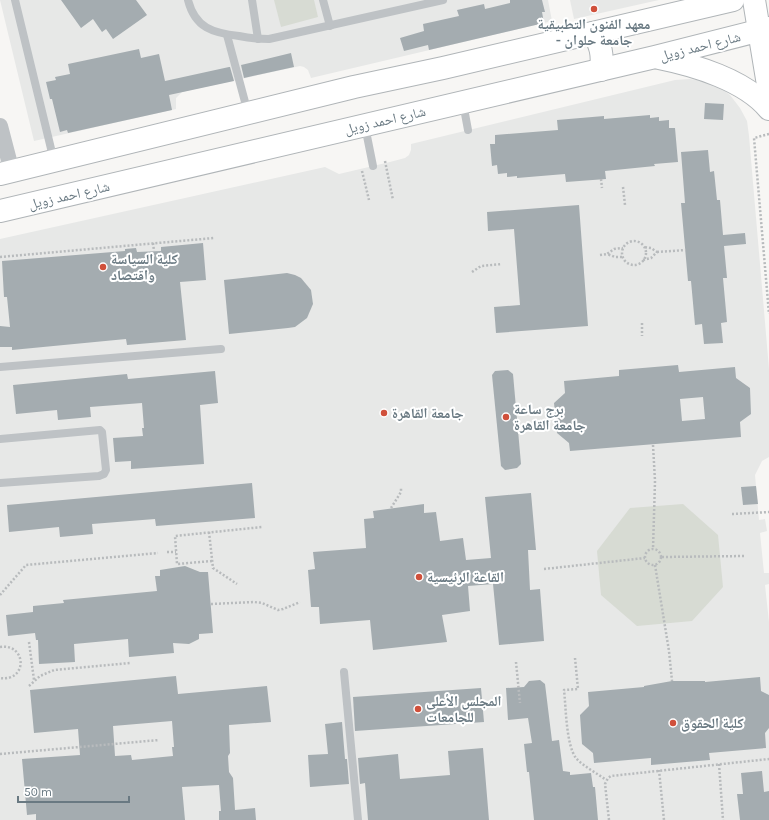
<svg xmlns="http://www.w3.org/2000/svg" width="769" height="820" viewBox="0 0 769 820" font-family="Karla,'Noto Naskh Arabic',sans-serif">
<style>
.built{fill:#e7e8e7}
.green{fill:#d7dbd3}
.building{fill:#a4acb0;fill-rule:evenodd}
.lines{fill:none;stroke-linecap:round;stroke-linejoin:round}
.primary-casing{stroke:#b0b5b8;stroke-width:24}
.path{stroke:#b8bbbd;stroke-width:2.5;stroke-dasharray:2 2;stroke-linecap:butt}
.service{stroke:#bec2c5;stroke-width:8}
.minor{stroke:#bec2c5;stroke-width:16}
.primary{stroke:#fff;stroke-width:22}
.poi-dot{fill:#d0503b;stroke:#fff;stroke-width:1.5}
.labels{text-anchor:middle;stroke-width:4;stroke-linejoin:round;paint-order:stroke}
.poi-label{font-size:14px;font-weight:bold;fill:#697982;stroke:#fff;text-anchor:start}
.street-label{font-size:14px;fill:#697982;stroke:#fff}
</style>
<rect width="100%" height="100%" fill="#f7f6f4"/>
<g class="built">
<polygon points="0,0 548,0 552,21 311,78 308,70 304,67 300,66 186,91 182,92 176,98 176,109 34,141"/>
<polygon points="570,0 659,0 574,19"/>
<polygon points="690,79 703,81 716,85 730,95 740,108 747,121 749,136 769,369 769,457 762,461 755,475 759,520 765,519 767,531 760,533 764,573 769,573 769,584 765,585 769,622 769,820 0,820 0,239 325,167 339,174 390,162 405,158 409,155 411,150 411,144 675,80"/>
</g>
<g class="green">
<polygon points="274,0 314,0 318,17 281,27"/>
<polygon points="683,504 718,535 723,587 692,621 637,626 601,595 597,551 630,508"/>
</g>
<g class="building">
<polygon points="61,0 136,0 147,15 113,39 106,29 102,32 93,19 81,28"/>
<polygon points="510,0 542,0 545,12 542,12 544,23 429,50 428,45 404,51 400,38 424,31 423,24 459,16 457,10 484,4 485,9 510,3"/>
<polygon points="139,49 141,58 159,54 165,81 229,67 230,67 234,81 169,95 172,110 68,133 67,130 60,132 52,99 50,99 46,82 56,80 55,77 70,74 68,64"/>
<polygon points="291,53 294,67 244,78 241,65"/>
<polygon points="705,103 724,104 723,120 704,119"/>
<polygon points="650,115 650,118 659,117 659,121 669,120 669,128 675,128 678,162 654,164 655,166 605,171 606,179 566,182 565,174 517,178 517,176 507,177 507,173 498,174 497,165 492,166 490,144 495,144 495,135 558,130 557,120 604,116 604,119"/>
<polygon points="708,150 710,172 714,171 717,200 720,200 723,235 745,233 746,244 724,246 727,278 723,278 727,322 721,323 723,343 704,344 702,324 695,325 691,281 688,281 681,203 685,203 681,152"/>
<polygon points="579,205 588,326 496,333 494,307 520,305 514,229 488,231 487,212"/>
<polygon points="203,243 206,280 180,282 186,340 127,345 126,339 12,350 12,347 0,347 0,326 10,327 7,297 4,297 2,261 125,251 125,249 136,248 137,252 161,251 161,247"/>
<polygon points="287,273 295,275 301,278 311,290 313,304 307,318 295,327 288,328 229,334 224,280"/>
<path d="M678,365L679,372L735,367L736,378L750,388L751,414L740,422L741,437L570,451L569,443L557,433L554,403L565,393L564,381L619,376V370ZM703,397L705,419L682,421L680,399Z"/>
<polygon points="508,370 513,374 521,464 517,468 505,470 501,466 492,375 495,371"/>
<polygon points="215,371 218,403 200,405 204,464 131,469 131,461 115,462 113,438 143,436 142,428 144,428 142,403 90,407 91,417 58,420 57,410 16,414 13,385 127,374 128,379"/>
<polygon points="252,483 255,518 156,526 155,519 92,524 93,534 60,537 59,527 9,532 7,505"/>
<polygon points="756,486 758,504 743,505 741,487"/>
<polygon points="531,493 536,550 528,550 530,590 540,589 544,641 499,645 493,584 468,586 470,611 442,615 447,642 373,650 370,620 320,624 319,607 311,607 308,570 315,569 313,552 366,548 364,519 374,518 373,511 424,504 424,513 436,512 440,541 463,538 466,560 491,558 485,497"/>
<polygon points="185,566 200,572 208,572 213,633 199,634 199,639 189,644 173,643 174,653 129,657 128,639 74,644 75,662 39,664 38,640 36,640 35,633 8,636 6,615 33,612 33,606 64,603 63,600 157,591 155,576 160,576 160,570"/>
<path d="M176,676L178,694L267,686L271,722L229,725L230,753L228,756L229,772L233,778L235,810L255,808L256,820H219V811H221L219,785L182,787L185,820H36V814L27,815L22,759L80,755L78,729L34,733L30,690ZM172,721L174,747H172L173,756L132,760L131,755L115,756L113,726Z"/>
<polygon points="760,677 761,691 769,695 769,728 765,733 766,748 709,753 710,760 651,765 651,758 594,763 593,753 582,744 580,715 589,706 588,692 644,687 644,686 672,681 705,681 705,682"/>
<polygon points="540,680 545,684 552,741 559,740 563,771 570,772 570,775 591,773 593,787 595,787 598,820 534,820 529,772 527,772 524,744 532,743 528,718 508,720 506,688 524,687 529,681"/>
<polygon points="481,688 484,722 355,731 353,697"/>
<polygon points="342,722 345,759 347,759 349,784 310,787 308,755 328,754 325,724"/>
<polygon points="483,748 489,820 368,820 365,783 360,784 358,758 398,754 400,779 450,775 448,751"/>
<polygon points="762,771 764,792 769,791 769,820 740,820 737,794 743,794 741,773"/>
</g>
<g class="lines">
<defs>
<g id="primary">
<polyline points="754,0 769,91"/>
<path d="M593,33C601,45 603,55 601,70"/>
<path d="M659,58C694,65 745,80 769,109"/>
<polyline points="0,174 354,87 443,68 733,0"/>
<polyline points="0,211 655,57 769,28"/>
</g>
</defs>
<use href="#primary" class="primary-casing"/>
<g class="path">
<polyline points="769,134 754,138 769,314"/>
<polyline points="385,161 393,200"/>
<polyline points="362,171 369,200"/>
<polyline points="601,179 602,188"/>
<polyline points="623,187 625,205"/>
<circle cx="634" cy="253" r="12"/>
<polyline points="153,243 154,251"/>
<polyline points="657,252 686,250"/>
<polyline points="600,255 607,254"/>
<polyline points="0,257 214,238"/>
<polyline points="622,257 615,257 607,254 614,249 623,248"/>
<polyline points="643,260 651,258 657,252 651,248 644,247"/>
<polyline points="472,272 481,266 502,264"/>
<polyline points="642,323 642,336"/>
<polyline points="653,445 655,481 653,549"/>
<polyline points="391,508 401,492 401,488"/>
<polyline points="732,514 769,512"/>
<polyline points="209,532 213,568 237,584"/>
<circle cx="653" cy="557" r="8"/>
<polyline points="167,552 176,552"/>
<polyline points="662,557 745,556"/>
<polyline points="212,561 177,564 175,536 262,527"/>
<polyline points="655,565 669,651 672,681"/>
<polyline points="544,569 645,558"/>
<polyline points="0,595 26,565 158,553"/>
<polyline points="211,604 254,602 262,603 278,610 283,609 300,602"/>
<polyline points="29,642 34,680"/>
<path d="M0,647C27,643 28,682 0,678"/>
<path d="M575,658L578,689L564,690C566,707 566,745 576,758C584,767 597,773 606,780"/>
<polyline points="516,662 520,703"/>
<polyline points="29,686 40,676 54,670 130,663"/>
<polyline points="0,754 159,740"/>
<polyline points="719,764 723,820"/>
<polyline points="659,770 664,820"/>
<polyline points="609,820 605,784 608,778 611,776 769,759"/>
</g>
<g class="service">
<polyline points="15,0 54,161"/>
<path d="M188,0C195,28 213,33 239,36C249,38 259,39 269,39L443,0"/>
<polyline points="252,0 258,39"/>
<polyline points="323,0 330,26"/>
<polyline points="227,35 248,113"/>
<polyline points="463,103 468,130"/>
<polyline points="365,126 373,166"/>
<polyline points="0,367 221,349"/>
<polyline points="0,439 100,430 102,432 106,470 104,474 99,476 0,483"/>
<polyline points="344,672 358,820"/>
</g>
<polyline class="minor" points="0,126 12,172"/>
<use href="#primary" class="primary"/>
</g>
<g class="poi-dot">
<circle cx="594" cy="9" r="4"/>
<circle cx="103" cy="267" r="4"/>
<circle cx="384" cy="413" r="4"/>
<circle cx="506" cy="417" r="4"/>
<circle cx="419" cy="577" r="4"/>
<circle cx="418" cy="709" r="4"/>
<circle cx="673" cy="723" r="4"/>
</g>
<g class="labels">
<g class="poi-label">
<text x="594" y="29" text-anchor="middle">معهد الفنون التطبيقية<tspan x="594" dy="16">- جامعة حلوان</tspan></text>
<text x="111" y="264">كلية السياسة<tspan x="111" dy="16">واقتصاد</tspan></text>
<text x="514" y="414">برج ساعة<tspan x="514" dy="16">جامعة القاهرة</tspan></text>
<text x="392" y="418">جامعة القاهرة</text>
<text x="427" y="582">القاعة الرئيسية</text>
<text x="426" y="706">المجلس الأعلى<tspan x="426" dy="16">للجامعات</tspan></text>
<text x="681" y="728">كلية الحقوق</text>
</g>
<g class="street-label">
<text transform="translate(700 46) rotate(-14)" y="5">شارع احمد زويل</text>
<text transform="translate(385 120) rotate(-13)" y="5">شارع احمد زويل</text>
<text transform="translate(69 195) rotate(-13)" y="5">شارع احمد زويل</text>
</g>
</g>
<path d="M18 796v6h111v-6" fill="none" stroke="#697982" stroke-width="2"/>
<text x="24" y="796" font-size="12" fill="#697982" stroke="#ffffff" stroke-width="3" paint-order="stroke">50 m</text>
</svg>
